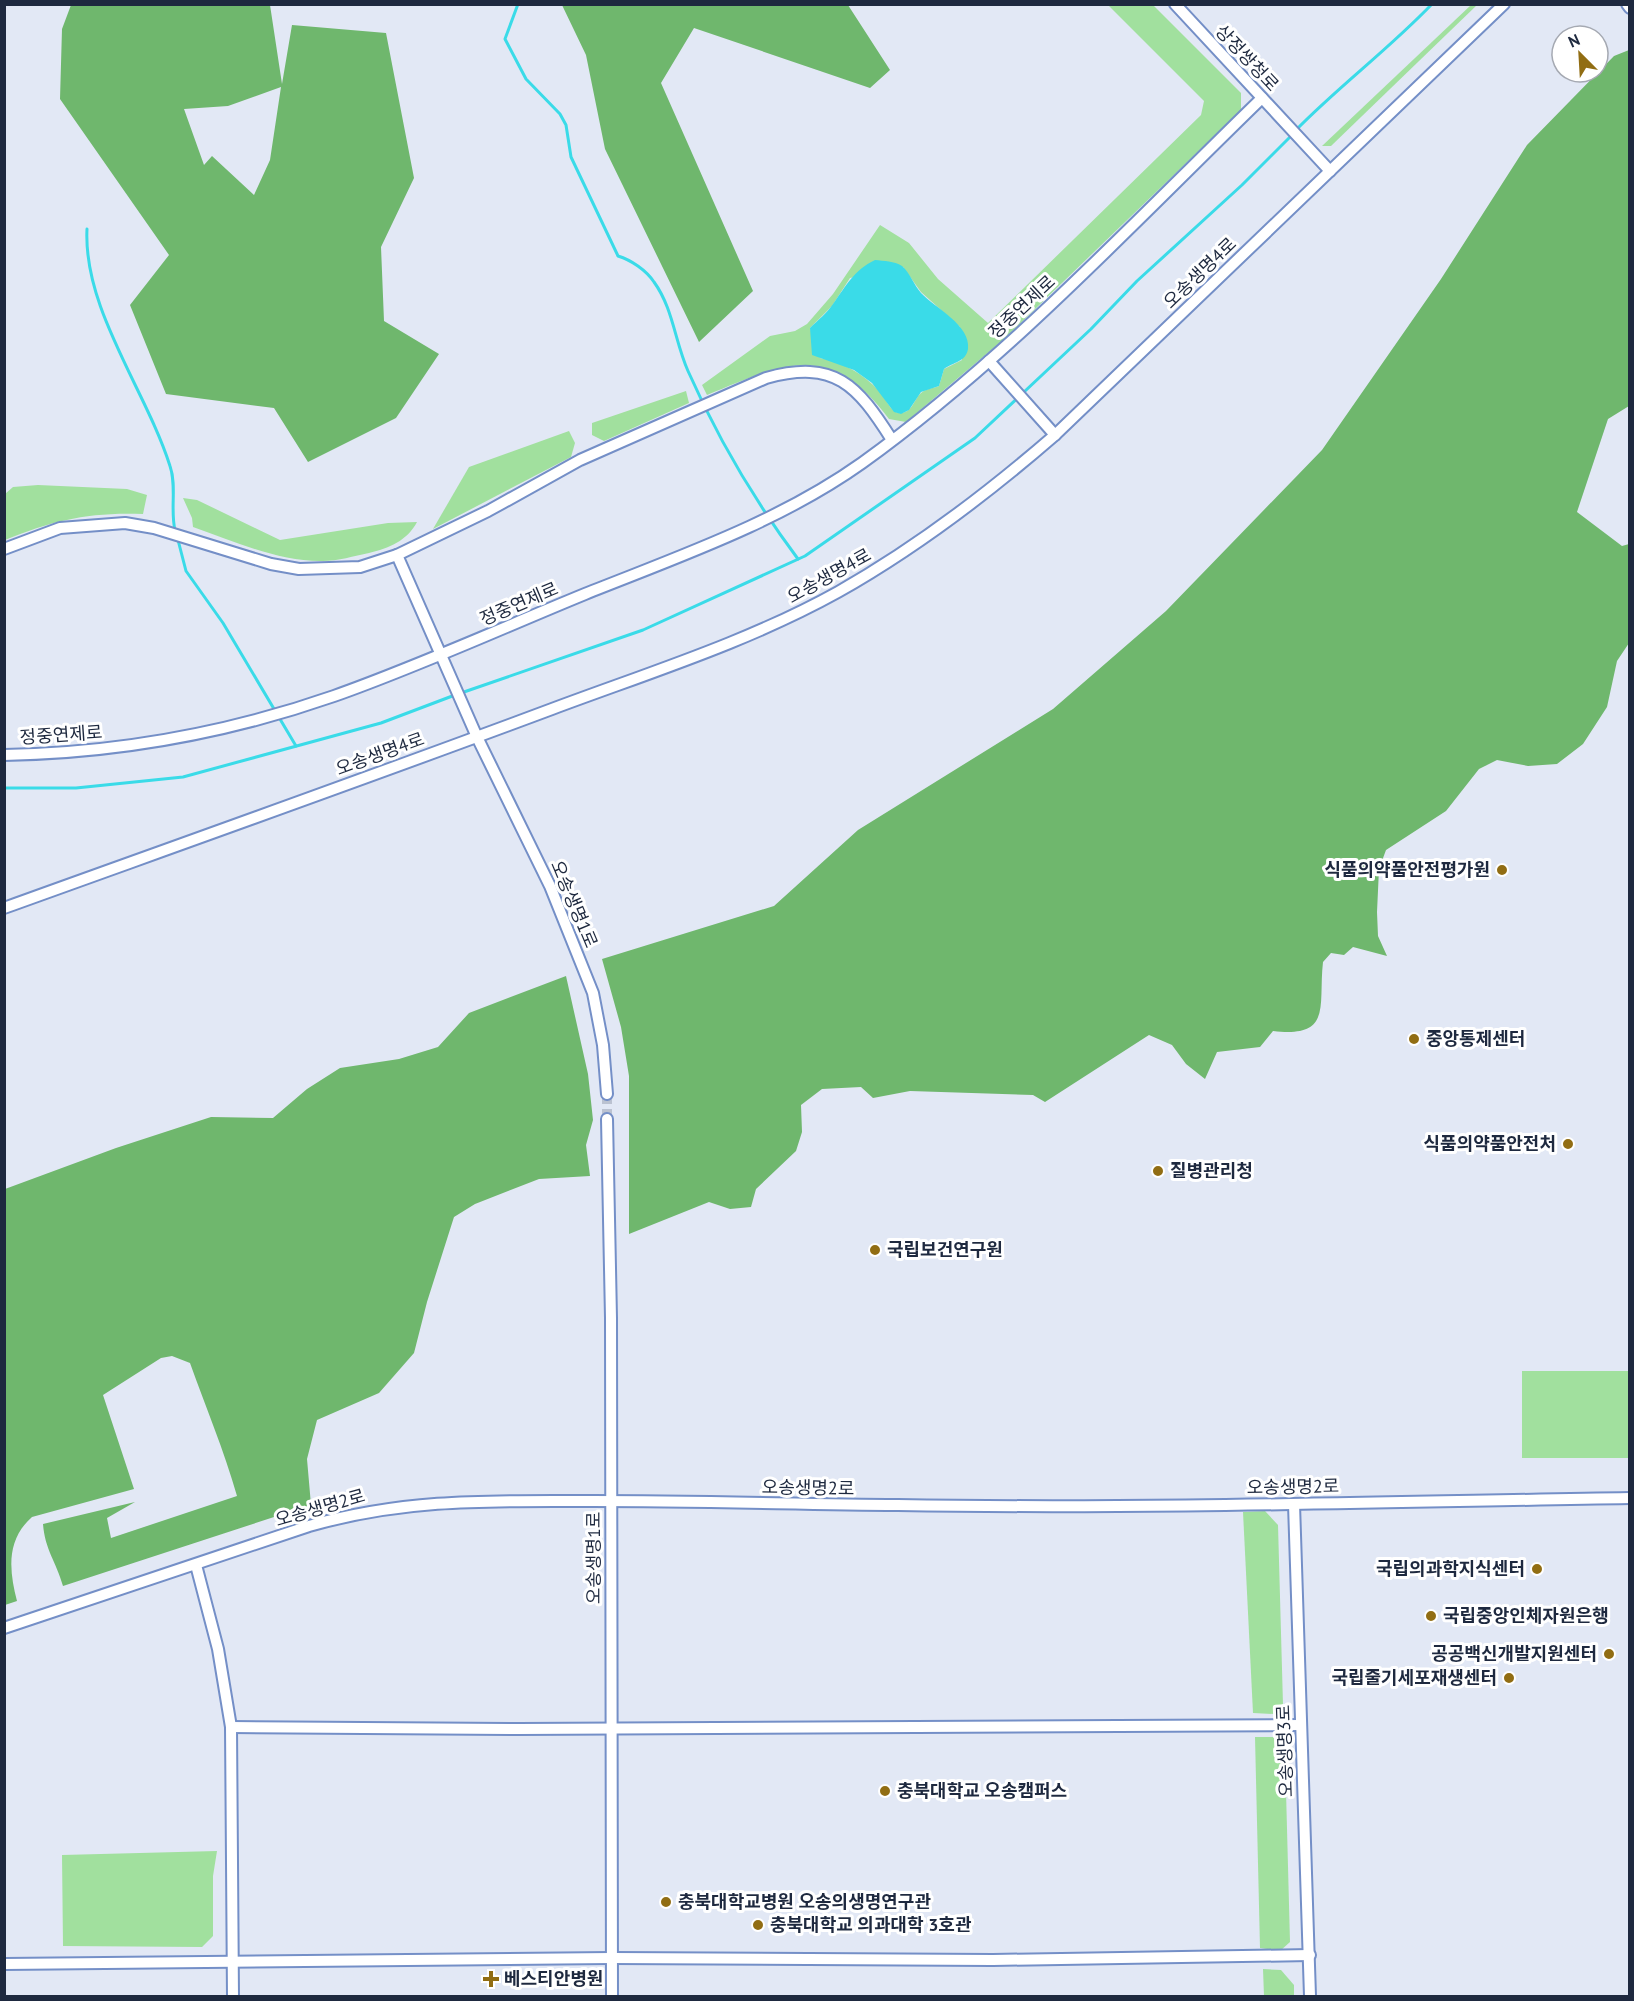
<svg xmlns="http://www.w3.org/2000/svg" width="1634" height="2001" viewBox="0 0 1634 2001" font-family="'PT Sans','Noto Sans KR',sans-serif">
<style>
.green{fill:#a1e09e;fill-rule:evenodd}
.forest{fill:#6fb76d;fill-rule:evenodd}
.water{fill:#3adbe8}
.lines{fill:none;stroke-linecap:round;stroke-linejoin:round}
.stream{stroke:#3adbe8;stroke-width:3}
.minor-tunnel{stroke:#bbc2d1;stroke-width:10;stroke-dasharray:10 5;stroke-linecap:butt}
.minor-casing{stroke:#748fc7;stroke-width:14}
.minor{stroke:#fff;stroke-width:10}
.poi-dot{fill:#916d13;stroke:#fff;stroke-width:2}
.labels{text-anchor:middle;stroke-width:6;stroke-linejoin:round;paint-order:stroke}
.street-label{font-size:18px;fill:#1e293f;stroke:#fff}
.poi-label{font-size:18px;font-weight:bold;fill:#1e293f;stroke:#fff;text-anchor:start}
</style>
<rect width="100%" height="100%" fill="#e2e8f5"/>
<g class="green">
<path d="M1108,5H1153L1241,93V110L1003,340L906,422L889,419C830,340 784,363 707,395L702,385L770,336L795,331L807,324L833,294L880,225L909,243L938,279L988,323L1201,115L1204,101ZM903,267L921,292L960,327L962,360L944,369L939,386C934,388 925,389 921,393C914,399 913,411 902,413C892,415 886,399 880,392C863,373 844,363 820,358L810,328L832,306L850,278Z"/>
<polygon points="1471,5 1477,5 1331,146 1322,146"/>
<polygon points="686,391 689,403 604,441 592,435 592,423"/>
<polygon points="569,431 575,443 571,457 433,529 469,467"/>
<path d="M38,485L127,489L147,495L143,514C89,512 54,520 5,540V494L13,487Z"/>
<path d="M183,498L197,500L280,540L388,523L417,522C407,541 389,548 369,553C354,556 338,561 323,561C279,562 233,541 193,527L192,518Z"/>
<rect x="1522" y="1371" width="107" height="87"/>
<polygon points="1265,1511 1278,1525 1283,1705 1274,1714 1253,1713 1243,1512"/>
<polygon points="1255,1737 1273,1737 1285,1753 1290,1942 1280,1951 1260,1948"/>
<polygon points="217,1851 213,1876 213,1936 202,1947 63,1946 62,1855"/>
<polygon points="1263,1969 1281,1970 1294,1985 1294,1996 1264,1996"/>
</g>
<g class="forest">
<path d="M71,5H270L282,84L292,25L386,33L414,178L381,247L384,321L439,354L396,418L308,462L274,408L166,394L130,305L169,255L60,99L62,29ZM281,87L270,160L254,195L212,156L204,165L184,109L228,106Z"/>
<polygon points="562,5 848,5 890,70 870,88 694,28 661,83 753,291 699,342 605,149 586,55"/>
<path d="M1629,50V406L1608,419L1577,512L1622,546L1629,544V643L1617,661L1607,707L1583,744L1557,764L1528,766L1497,760L1479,769L1446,811L1386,850L1379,869L1377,912L1378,936L1387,956L1353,947L1344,955L1331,953L1323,962C1318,1006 1333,1038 1273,1031L1260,1047L1217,1052L1205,1079L1186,1064L1172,1045L1149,1035L1045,1102L1033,1095L910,1091L873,1098L861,1087L822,1089L801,1105L802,1132L796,1151L756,1189L751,1207L730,1209L709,1202L629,1234V1076L621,1027L602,959L774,906L858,830L1053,709L1166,611L1322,450L1441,279L1527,145L1614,56Z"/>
<path d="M566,976L588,1074L593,1120L586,1145L590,1176L539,1179L475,1204L454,1217L427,1302L414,1353L379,1393L317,1420L307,1459L311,1505L63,1586C56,1561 45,1550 43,1524L135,1502L107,1518L111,1538L237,1496C224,1450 206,1408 190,1363L172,1356L161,1358L103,1395L134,1489L32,1517C6,1540 9,1570 17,1601L5,1605V1189L116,1148L211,1117L273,1118L307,1089L340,1068L399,1059L438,1047L469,1013Z"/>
</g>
<path class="water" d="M875,260C884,261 894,261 902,266C910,273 914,285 921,293C935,308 971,325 968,349C966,362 953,362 944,369L939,386L921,392L909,410L901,414L894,412L872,383L854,370L812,355L810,328C818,320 827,313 833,304C846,286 854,270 875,260Z"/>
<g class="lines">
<g class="stream">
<path d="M518,4L505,39L526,79L560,114L566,125L571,157L618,256C631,260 646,270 654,282C673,308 675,342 688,371C718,439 754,500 798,559"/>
<path d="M1296,130C1339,86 1389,49 1432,4"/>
<path d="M87,229C83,309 146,390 170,466C177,486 170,510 175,530"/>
<polyline points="178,540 186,571 223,623 296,746"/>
<polyline points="461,693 643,630 805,556 975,438 1091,329 1137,281 1242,185 1292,135"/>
<polyline points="4,788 76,788 183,777 381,723 455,695"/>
</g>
<polyline class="minor-tunnel" points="607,1094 607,1119"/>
<defs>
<g id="minor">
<polyline points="1175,4 1330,171"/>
<polyline points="1627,4 1630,8"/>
<polyline points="989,361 1055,435"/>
<path d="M4,549L60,528L125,523L154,528L271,564L299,569L360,567L397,555L488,511L580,460L766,378C835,359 857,385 892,440"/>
<polyline points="397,555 477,737 550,886 593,993 603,1045 607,1094"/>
<path d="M4,755C117,753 228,733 334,696C419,666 502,628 585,594C680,556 779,522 862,463C1008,358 1133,223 1262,98"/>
<path d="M4,908C187,842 370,777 552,709C648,673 748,642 838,592C916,548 987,494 1055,435L1504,4"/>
<polyline points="607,1119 611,1318 612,1996"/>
<polyline points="1294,1504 1310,1996"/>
<polyline points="196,1565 218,1649 231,1727 233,1996"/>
<path d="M4,1628L309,1526C407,1498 492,1501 592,1501C694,1501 796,1504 898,1505C1142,1509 1386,1502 1630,1498"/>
<polyline points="231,1727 519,1729 1300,1725"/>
<polyline points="4,1964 612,1958 993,1960 1310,1955"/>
</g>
</defs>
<use href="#minor" class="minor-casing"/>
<use href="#minor" class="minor"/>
</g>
<g class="poi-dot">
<circle cx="1502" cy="870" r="6"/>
<circle cx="1414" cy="1039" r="6"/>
<circle cx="1568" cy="1144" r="6"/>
<circle cx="1158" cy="1171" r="6"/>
<circle cx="875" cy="1250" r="6"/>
<circle cx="1537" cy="1569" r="6"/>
<circle cx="1431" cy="1616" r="6"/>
<circle cx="1609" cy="1654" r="6"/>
<circle cx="1509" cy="1678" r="6"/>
<circle cx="885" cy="1791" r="6"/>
<circle cx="666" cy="1902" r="6"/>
<circle cx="758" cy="1925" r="6"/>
<path d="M488 1970h6v6h6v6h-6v6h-6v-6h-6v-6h6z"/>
</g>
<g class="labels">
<g class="street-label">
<text transform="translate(1247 58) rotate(47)" y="6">상정쌍청로</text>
<text transform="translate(1200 273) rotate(-44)" y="6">오송생명4로</text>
<text transform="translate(1022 307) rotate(-43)" y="6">정중연제로</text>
<text transform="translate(829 576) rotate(-29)" y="6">오송생명4로</text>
<text transform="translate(519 604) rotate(-23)" y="6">정중연제로</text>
<text transform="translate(61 735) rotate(-4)" y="6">정중연제로</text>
<text transform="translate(380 754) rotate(-20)" y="6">오송생명4로</text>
<text transform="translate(574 904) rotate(67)" y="6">오송생명1로</text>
<text transform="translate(1293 1487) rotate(-1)" y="6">오송생명2로</text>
<text transform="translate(808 1488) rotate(1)" y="6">오송생명2로</text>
<text transform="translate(320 1508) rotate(-16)" y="6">오송생명2로</text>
<text transform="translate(594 1558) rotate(-90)" y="6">오송생명1로</text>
<text transform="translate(1285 1751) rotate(-92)" y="6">오송생명3로</text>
</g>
<g class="poi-label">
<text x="1490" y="876" text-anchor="end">식품의약품안전평가원</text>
<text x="1426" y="1045">중앙통제센터</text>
<text x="1556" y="1150" text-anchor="end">식품의약품안전처</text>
<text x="1170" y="1177">질병관리청</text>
<text x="887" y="1256">국립보건연구원</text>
<text x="1525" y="1575" text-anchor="end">국립의과학지식센터</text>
<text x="1443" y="1622">국립중앙인체자원은행</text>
<text x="1597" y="1660" text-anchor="end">공공백신개발지원센터</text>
<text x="1497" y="1684" text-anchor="end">국립줄기세포재생센터</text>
<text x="897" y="1797">충북대학교 오송캠퍼스</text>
<text x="678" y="1908">충북대학교병원 오송의생명연구관</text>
<text x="770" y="1931">충북대학교 의과대학 3호관</text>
<text x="504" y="1985">베스티안병원</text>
</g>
</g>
<rect width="1634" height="2001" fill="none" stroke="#1e293f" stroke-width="12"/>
<g transform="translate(1580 54) rotate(336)"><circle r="28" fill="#ffffff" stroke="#a5a9b2" stroke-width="1.5"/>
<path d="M0-4.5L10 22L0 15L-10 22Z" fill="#916d13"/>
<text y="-9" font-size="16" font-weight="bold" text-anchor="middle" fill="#1e293f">N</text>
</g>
</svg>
